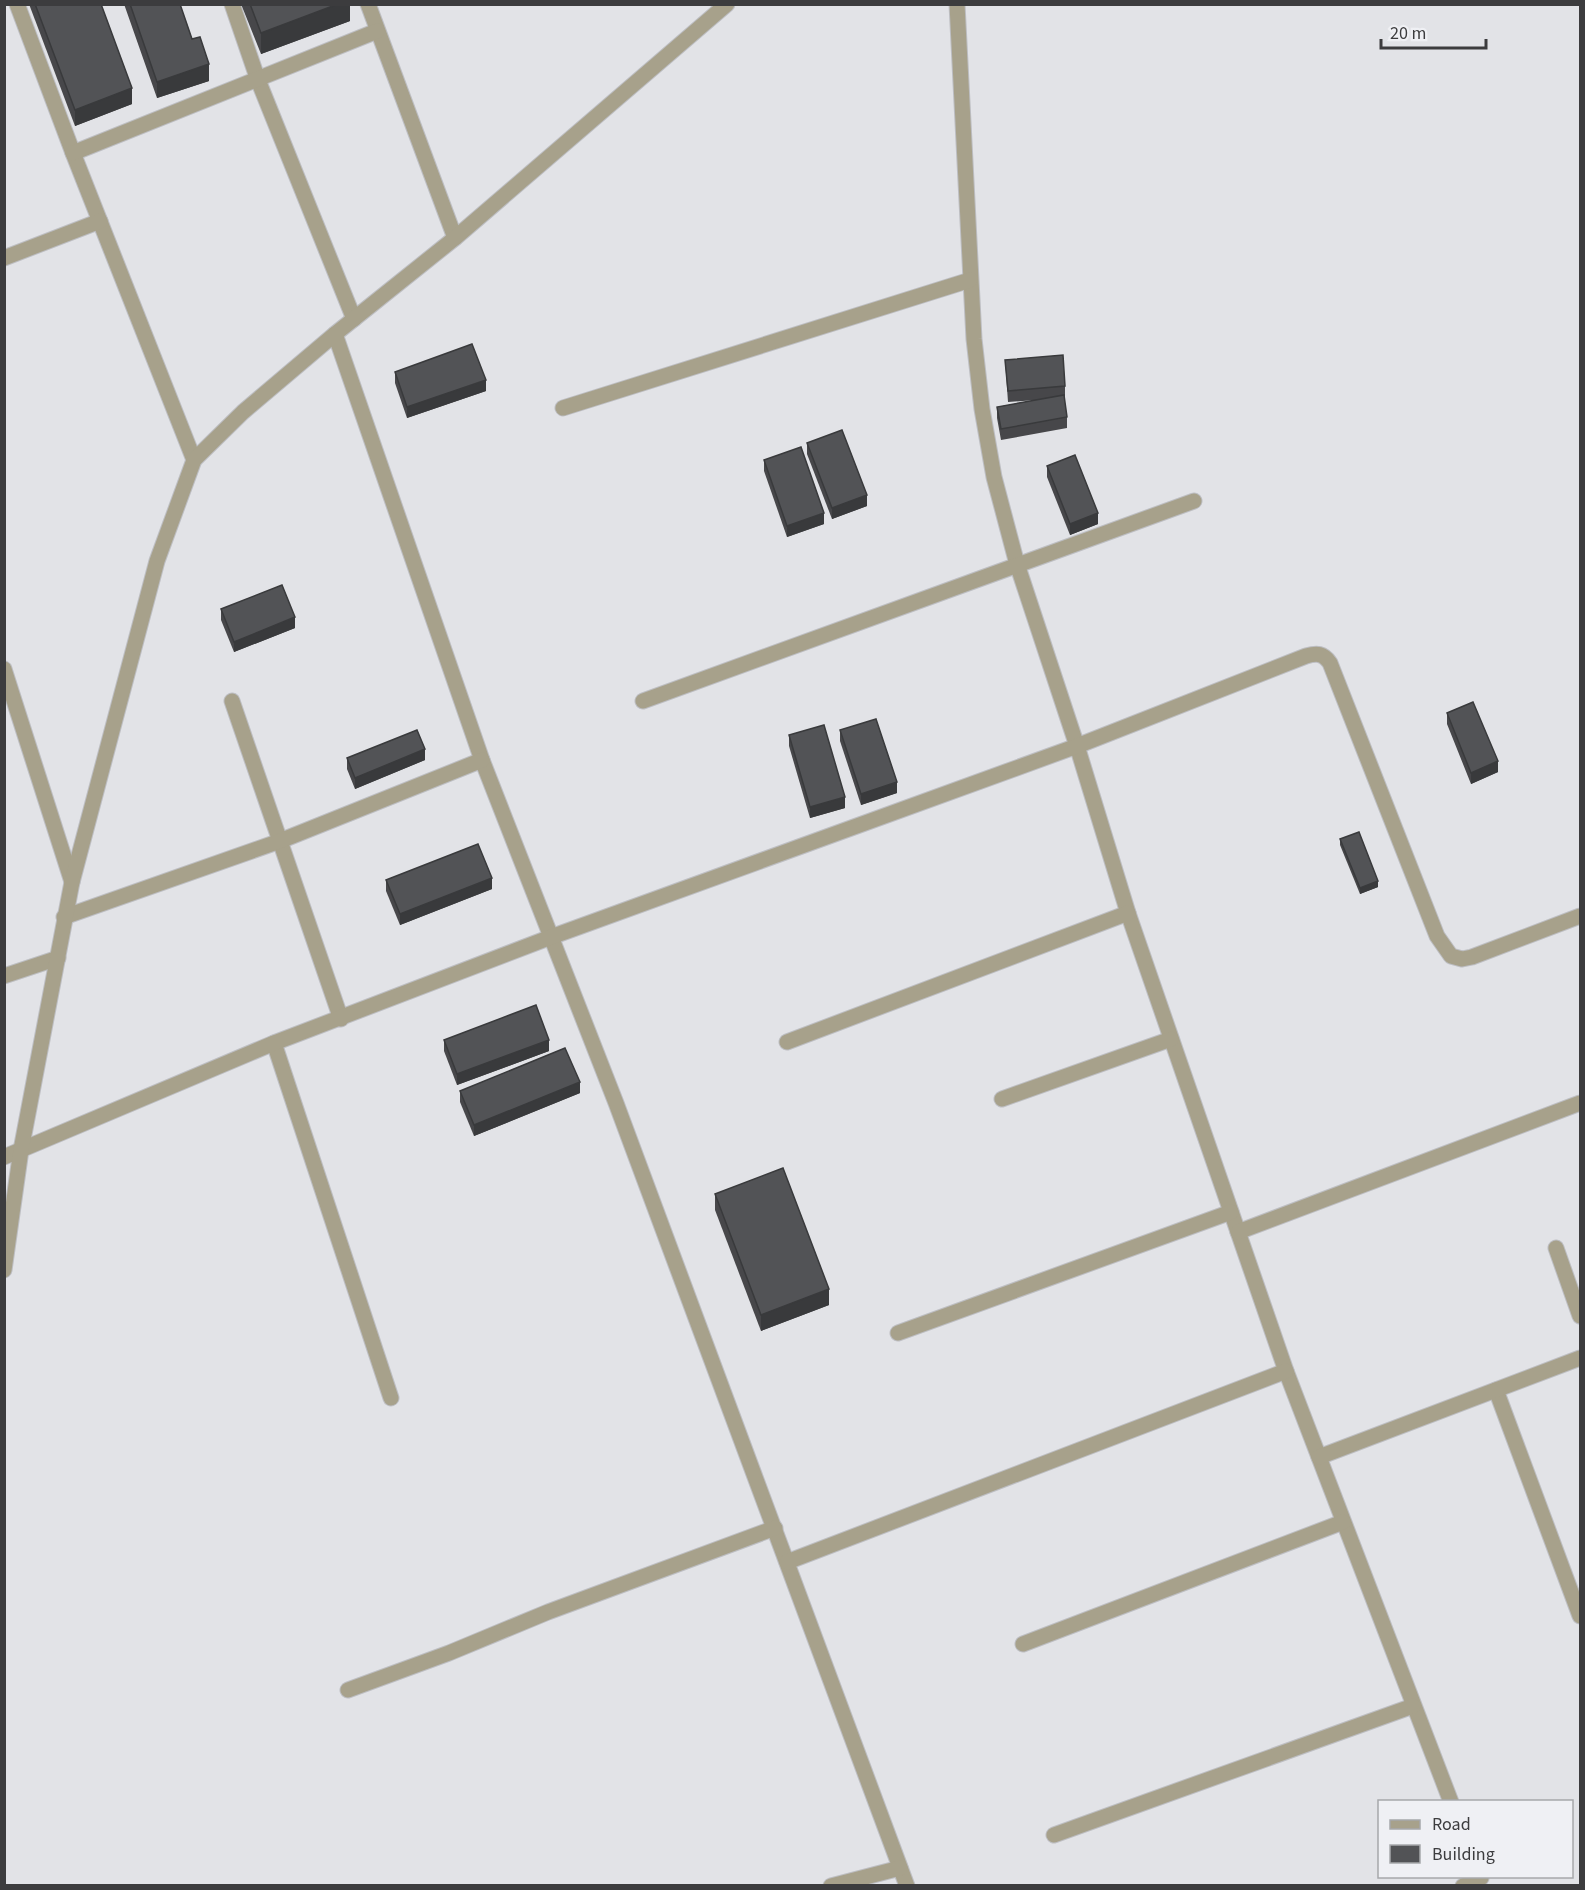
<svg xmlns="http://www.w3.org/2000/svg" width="1585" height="1890" viewBox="0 0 1585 1890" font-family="'Source Sans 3',sans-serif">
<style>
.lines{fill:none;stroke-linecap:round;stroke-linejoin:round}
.minor-casing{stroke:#bdbec2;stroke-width:17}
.minor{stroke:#a7a18b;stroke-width:15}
.wall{fill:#47474a}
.shaded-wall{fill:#393a3c}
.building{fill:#525356;stroke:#393a3c;stroke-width:1.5}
</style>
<rect width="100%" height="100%" fill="#e2e3e7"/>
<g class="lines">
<defs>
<g id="minor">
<polyline points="17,4 73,153 194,460"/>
<polyline points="232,4 258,80 354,319"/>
<polyline points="368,4 455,238"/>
<polyline points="957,4 974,339 982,409 994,477 1017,564 1077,746 1128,913 1286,1371 1451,1802"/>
<polyline points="73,153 377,31"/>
<polyline points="4,258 100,221"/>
<polyline points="335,334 482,760 616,1103 907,1886"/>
<polyline points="563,408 970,280"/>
<polyline points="4,669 72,882"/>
<polyline points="232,701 341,1019"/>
<polyline points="643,701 1194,501"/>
<polyline points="64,917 280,841 482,760"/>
<polyline points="4,976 58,958"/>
<polyline points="787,1042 1128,913"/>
<polyline points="274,1043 391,1398"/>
<polyline points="1002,1099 1171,1039"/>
<path d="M4,1157L274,1043L551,937L1077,746L1306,656C1317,653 1323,653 1330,663L1437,936L1451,956L1462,959L1472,957L1580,916"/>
<polyline points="1238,1232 1580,1103"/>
<polyline points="1556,1248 1580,1316"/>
<polyline points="4,1270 21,1150 72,882 157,561 194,460 243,412 335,334 455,238 727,4"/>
<polyline points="898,1333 1231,1212"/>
<polyline points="1496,1390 1580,1616"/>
<polyline points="1319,1457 1580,1358"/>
<polyline points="787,1562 1286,1371"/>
<polyline points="1023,1644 1343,1522"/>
<polyline points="348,1690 449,1653 548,1612 775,1528"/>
<polyline points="1054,1835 1413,1706"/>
<polyline points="831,1886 900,1868"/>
<polyline points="1463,1886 1481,1878"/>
</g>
</defs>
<use href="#minor" class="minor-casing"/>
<use href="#minor" class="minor"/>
</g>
<g class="wall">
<polygon points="29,4 101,4 132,104 75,126"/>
<polygon points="124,4 180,4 192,39 209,81 157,98"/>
<polygon points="241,4 350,4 350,21 261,54"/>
<polygon points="1005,360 1065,386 1065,397 1064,397 1067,417 1067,428 1001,440 997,418 997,407 1036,400 1008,402"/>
<polygon points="395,372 486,391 407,418 395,383"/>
<polygon points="807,443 867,506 832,519 807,454"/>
<polygon points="764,460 824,524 787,537 764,471"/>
<polygon points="1047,466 1098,524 1070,535 1047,477"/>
<polygon points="221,609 295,628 234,652 221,620"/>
<polygon points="1447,713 1498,772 1471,784 1447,724"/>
<polygon points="840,730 897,793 861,805 840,741"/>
<polygon points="789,735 845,808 810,818 789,746"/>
<polygon points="347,758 425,760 355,789 347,769"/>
<polygon points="1340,839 1378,887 1360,894 1340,845"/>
<polygon points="386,880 492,889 400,925 386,891"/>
<polygon points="444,1040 549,1051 457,1085 444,1051"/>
<polygon points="460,1091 580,1093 474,1136 460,1102"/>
<polygon points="715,1194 829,1305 761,1331 715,1210"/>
</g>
<g class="shaded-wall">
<polygon points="338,4 350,4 350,21 261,54 261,33"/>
<polygon points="209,64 209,81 157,98 157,82"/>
<polygon points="132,88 132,104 75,126 75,110"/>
<polygon points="486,380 486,391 407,418 407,407"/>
<polygon points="867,495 867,506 832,519 832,508"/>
<polygon points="824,513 824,524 787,537 787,526"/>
<polygon points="1098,513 1098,524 1070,535 1070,524"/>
<polygon points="295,617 295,628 234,652 234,642"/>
<polygon points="425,749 425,760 355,789 355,778"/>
<polygon points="1498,761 1498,772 1471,784 1471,773"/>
<polygon points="897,782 897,793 861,805 861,794"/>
<polygon points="845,797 845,808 810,818 810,807"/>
<polygon points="492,878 492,889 400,925 400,914"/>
<polygon points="1378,881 1378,887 1360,894 1360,888"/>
<polygon points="549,1040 549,1051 457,1085 457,1074"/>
<polygon points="580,1082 580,1093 474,1136 474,1125"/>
<polygon points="829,1289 829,1305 761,1331 761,1315"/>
</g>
<g class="building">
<polygon points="35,4 101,4 132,88 75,110"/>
<polygon points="130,4 180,4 192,39 200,37 209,64 157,82"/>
<polygon points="250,4 338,4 261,33"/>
<polygon points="472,344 486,380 407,407 395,372"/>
<polygon points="1063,355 1065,386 1008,391 1005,360"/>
<polygon points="1064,395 1067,417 1001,429 997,407"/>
<polygon points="842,430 867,495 832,508 807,443"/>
<polygon points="801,447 824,513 787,526 764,460"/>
<polygon points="1075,455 1098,513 1070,524 1047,466"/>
<polygon points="282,585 295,617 234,642 221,609"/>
<polygon points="1473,702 1498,761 1471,773 1447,713"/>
<polygon points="876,719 897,782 861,794 840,730"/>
<polygon points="824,725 845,797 810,807 789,735"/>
<polygon points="417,730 425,749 355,778 347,758"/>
<polygon points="1359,832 1378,881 1360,888 1340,839"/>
<polygon points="478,844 492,878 400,914 386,880"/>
<polygon points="536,1005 549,1040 457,1074 444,1040"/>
<polygon points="565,1048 580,1082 474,1125 460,1091"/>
<polygon points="783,1168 829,1289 761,1315 715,1194"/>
</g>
<rect width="1585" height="1890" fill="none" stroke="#3c3c3e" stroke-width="12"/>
<rect x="1378" y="1800" width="195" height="78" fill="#eff0f4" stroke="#a7a8ab" stroke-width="1.5"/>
<rect x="1390" y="1820" width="30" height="9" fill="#a7a18b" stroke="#a7a8ab" stroke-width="1.5"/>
<text x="1432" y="1830" font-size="18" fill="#3c3c3e">Road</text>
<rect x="1390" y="1845" width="30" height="18" fill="#525356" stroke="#a7a8ab" stroke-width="1.5"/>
<text x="1432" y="1860" font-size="18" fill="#3c3c3e">Building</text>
<path d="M1381 39v9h105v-9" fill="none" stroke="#3c3c3e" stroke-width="3"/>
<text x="1390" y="39" font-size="18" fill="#3c3c3e" stroke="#eff0f4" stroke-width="4.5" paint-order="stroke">20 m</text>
</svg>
